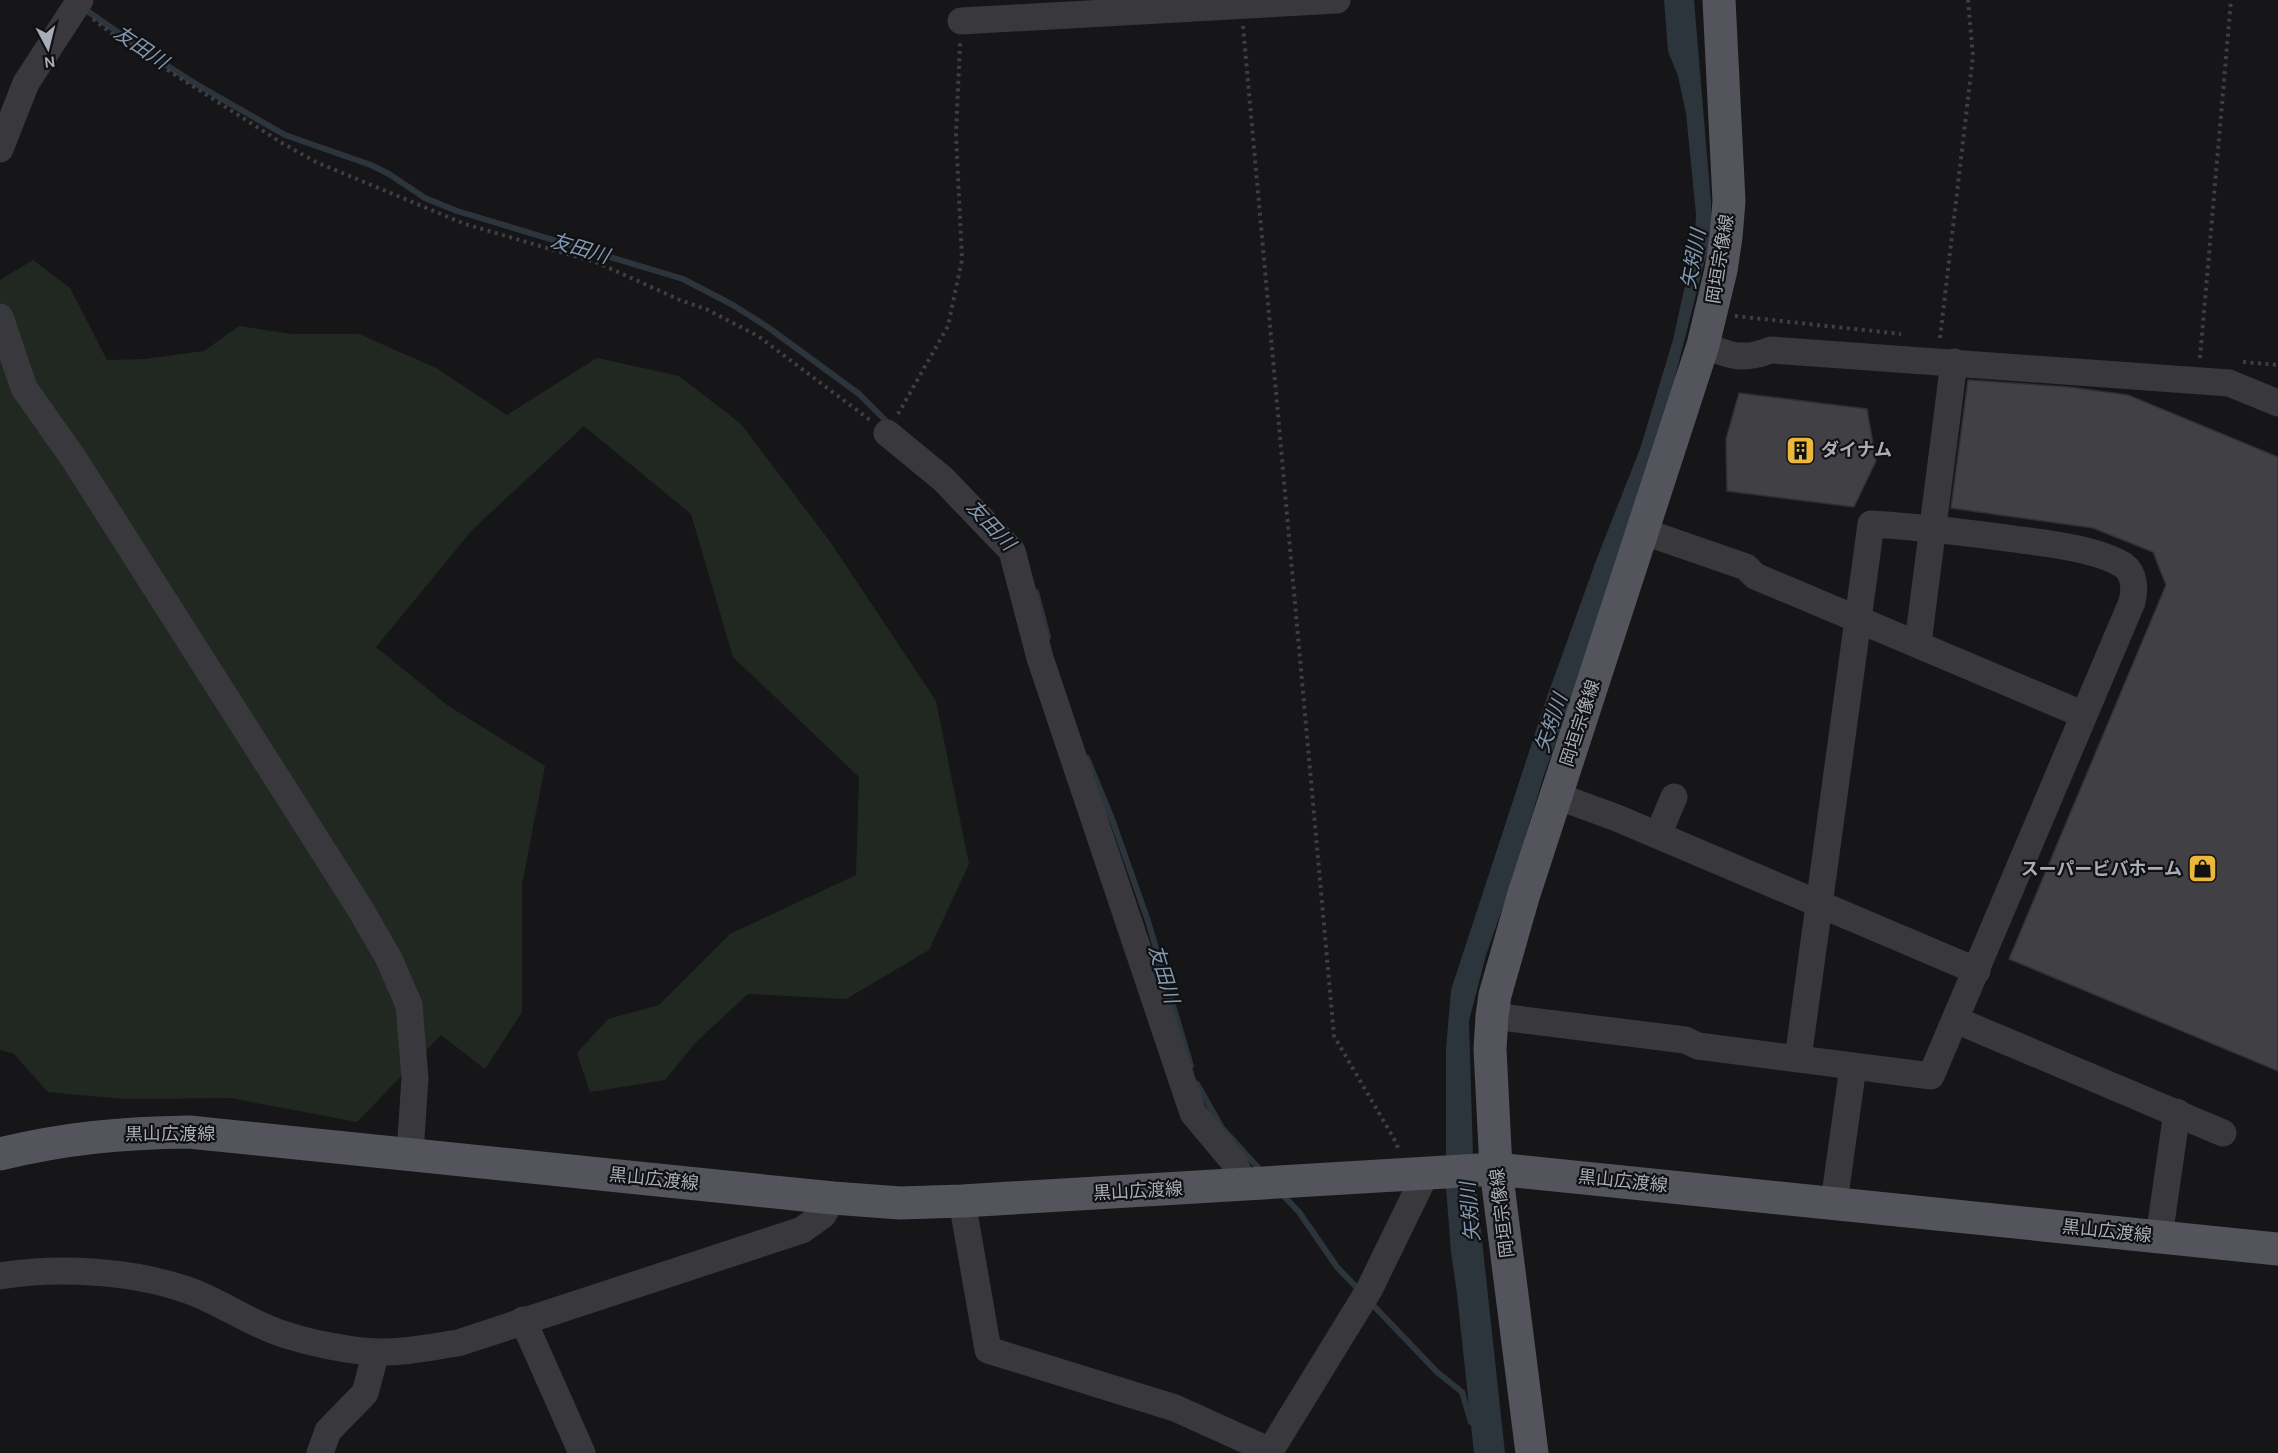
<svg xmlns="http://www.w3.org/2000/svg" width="2278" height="1453" viewBox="0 0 2278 1453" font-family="Karla,'Noto Sans JP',sans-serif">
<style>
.green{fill:#212822}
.water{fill:#2d353c}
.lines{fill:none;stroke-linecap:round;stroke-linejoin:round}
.stream{stroke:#2d353c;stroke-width:6}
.building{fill:#414145;stroke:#313034;stroke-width:1.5}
.path{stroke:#3e3f44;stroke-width:4;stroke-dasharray:3 4.5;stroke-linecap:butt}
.minor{stroke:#38383d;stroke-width:27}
.major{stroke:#54555c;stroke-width:33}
.labels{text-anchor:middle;stroke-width:4.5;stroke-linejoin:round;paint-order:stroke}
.street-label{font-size:18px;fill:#a9adb8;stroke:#111113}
.poi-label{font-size:18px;font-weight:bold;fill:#a9adb8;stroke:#111113;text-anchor:start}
.water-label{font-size:20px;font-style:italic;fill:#8199b2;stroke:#111113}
</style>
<rect width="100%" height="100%" fill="#161618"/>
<polygon class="green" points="33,260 70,288 107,360 145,359 204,351 239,326 292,334 359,334 436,368 507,415 597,358 679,376 741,424 831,543 936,701 969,864 929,950 846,999 748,994 697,1041 665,1080 590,1092 577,1053 608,1019 659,1005 730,934 856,875 859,777 733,657 691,514 584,426 473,529 376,647 447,705 545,766 522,884 522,1012 485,1069 441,1035 357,1122 231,1098 123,1099 48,1092 14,1054 0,1050 0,280"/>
<polygon class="water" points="1664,0 1694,0 1711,203 1711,229 1707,251 1669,401 1576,684 1543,778 1513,878 1486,955 1469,1021 1473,1157 1505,1453 1474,1453 1457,1294 1451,1252 1446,1187 1446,1049 1451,990 1547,697 1597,558 1640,449 1673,340 1688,272 1695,238 1696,214 1686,113 1678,76 1668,51"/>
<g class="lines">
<g class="stream">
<polyline points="83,8 152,56 196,84 285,135 371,165 389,174 425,198 457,211 683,279 733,305 769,328 859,394 891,426"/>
<polyline points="1036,592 1048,637"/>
<polyline points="1087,758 1112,819 1148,921 1191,1066"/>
<polyline points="1197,1084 1222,1128 1262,1172"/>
<polyline points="1281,1193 1299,1212 1337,1267 1361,1292"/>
<polyline points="1370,1302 1437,1372 1462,1392 1471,1422"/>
</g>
</g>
<g class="building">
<polygon points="1968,380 2069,387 2128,395 2278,457 2278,1071 2009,959 2166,585 2153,552 2093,528 1951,508"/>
<polygon points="1739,393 1867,409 1876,461 1854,507 1727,491 1726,439"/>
</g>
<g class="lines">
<g class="path">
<polyline points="93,19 119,39 282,143 316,162 465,224 598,263 680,300 708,310 758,336 870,420"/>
<polyline points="1243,26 1334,1036 1397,1144 1398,1150"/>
<polyline points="1735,316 1901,334"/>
<polyline points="1940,338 1973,56 1968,0"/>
<polyline points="2200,358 2231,0"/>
<polyline points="2243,362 2278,365"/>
<polyline points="898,414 948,326 962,260 956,134 960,43"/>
</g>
<g class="minor">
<polyline points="961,21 1337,0"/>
<polyline points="0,149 26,83 80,0"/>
<polyline points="0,317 24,388 74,459 359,907 389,959 409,1005 415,1078 410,1153"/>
<path d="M1703,345C1731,356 1742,361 1771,350L2229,383L2278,403"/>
<polyline points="887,433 943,479 1012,551 1040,658 1193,1113 1234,1162 1244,1184"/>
<polyline points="1642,531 1746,567 1755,576 2084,715"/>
<polyline points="1918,643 1954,362"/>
<polyline points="1557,796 1617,818 1977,971"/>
<polyline points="1658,835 1674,797"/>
<path d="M1492,1016L1685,1040L1698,1046L1931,1076L2132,602C2135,590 2135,573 2123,565C2100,550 2048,543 2021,540C1971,533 1922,527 1871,524L1798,1059"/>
<polyline points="1956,1020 2223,1133"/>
<polyline points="962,1201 988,1350 1175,1408 1270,1451"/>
<polyline points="1834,1202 1853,1067"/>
<polyline points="2159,1237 2177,1112"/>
<path d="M0,1276C58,1266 135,1271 190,1291C223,1303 252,1325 286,1335C311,1343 350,1351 376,1352C403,1353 431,1347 458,1343L802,1230L823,1215L833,1198"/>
<polyline points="523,1320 582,1453"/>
<polyline points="320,1453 328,1431 365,1393 376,1352"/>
<polyline points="1269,1453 1369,1290 1426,1173"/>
</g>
<g class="major">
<path d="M0,1154C66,1138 121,1133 189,1132L833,1198L900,1203L962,1201L1496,1169L2278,1249"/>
<polyline points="1532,1453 1496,1169 1490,1049 1492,1016 1495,995 1523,897 1703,345 1721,270 1726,237 1729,201 1719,0"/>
</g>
</g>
<defs>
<symbol id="building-square" viewBox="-11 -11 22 22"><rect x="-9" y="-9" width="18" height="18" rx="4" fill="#ecb83b" stroke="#111113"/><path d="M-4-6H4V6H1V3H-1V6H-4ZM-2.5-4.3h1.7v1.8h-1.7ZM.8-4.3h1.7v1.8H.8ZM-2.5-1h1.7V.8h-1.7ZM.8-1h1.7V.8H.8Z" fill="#111"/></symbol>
<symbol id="shop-square" viewBox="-11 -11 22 22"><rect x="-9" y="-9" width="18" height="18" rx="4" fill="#ecb83b" stroke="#111113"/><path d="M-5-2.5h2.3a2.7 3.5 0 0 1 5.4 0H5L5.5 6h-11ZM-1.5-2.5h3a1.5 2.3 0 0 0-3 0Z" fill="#111"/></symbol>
</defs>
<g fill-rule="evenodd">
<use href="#building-square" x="1784" y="434" width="33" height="33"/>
<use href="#shop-square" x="2186" y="852" width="33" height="33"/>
</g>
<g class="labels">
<g class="street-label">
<text transform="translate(1720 259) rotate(-81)" y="6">岡垣宗像線</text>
<text transform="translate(1580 723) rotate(-72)" y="6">岡垣宗像線</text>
<text x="170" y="1140">黒山広渡線</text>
<text transform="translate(654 1179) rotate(6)" y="6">黒山広渡線</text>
<text transform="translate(1623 1181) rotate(6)" y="6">黒山広渡線</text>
<text transform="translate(1138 1191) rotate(-3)" y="6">黒山広渡線</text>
<text transform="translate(1502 1213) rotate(-97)" y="6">岡垣宗像線</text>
<text transform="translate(2107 1231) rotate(6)" y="6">黒山広渡線</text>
</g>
<g class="poi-label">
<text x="1821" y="456">ダイナム</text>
<text x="2182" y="875" text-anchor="end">スーパービバホーム</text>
</g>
<g class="water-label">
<text transform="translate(141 47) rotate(34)" y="7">友田川</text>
<text transform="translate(580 248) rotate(17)" y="7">友田川</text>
<text transform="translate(1693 259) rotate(-80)" y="7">矢矧川</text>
<text transform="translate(991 525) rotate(47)" y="7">友田川</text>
<text transform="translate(1551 723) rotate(-71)" y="7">矢矧川</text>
<text transform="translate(1164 974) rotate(73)" y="7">友田川</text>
<text transform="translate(1470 1212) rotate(-95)" y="7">矢矧川</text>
</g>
</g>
<g transform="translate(48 48) rotate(173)" stroke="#111113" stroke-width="4.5" paint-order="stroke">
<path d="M0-4.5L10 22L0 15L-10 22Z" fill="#a9adb8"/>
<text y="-9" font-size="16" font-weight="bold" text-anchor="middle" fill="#a9adb8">N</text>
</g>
</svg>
